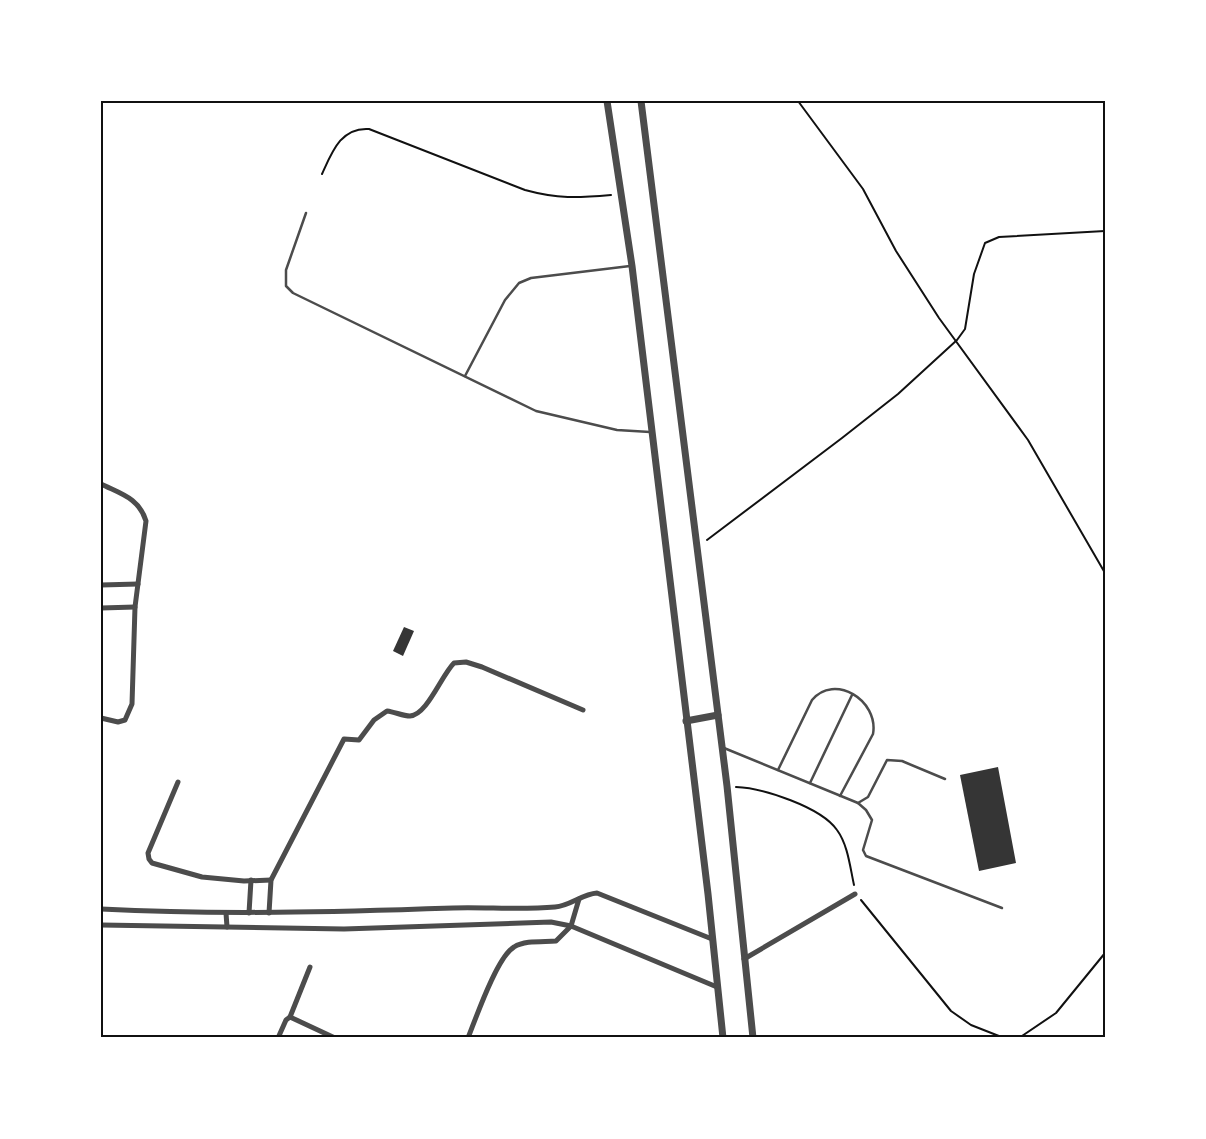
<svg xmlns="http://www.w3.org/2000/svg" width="1206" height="1139" viewBox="0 0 1206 1139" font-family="'DejaVu Sans',sans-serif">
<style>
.building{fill:#353535}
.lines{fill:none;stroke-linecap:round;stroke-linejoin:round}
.path{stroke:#111;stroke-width:2}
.service{stroke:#4c4c4c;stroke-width:2.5}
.minor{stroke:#4c4c4c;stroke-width:5}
.tertiary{stroke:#4c4c4c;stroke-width:7}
.neatline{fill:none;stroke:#111;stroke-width:2}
</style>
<rect width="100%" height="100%" fill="#fff"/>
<g class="building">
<polygon points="404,627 414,631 403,656 393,651"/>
<polygon points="998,767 1016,863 979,871 960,775"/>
</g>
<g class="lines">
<g class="path">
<polyline points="798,101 863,189 896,251 939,318 1028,440 1105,573"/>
<path d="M322,174C332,152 341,127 369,129L525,190C558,199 577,198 611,195"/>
<polyline points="707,540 842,438 898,394 957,340 965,329 974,274 985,243 999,237 1105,231"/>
<path d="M736,787C763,788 821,807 837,830C848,845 850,867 854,885"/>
<polyline points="861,900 951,1011 971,1025 1004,1038"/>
<polyline points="1019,1038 1056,1013 1105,953"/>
</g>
<g class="service">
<polyline points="306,213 286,270 286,286 293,293 536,411 617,430 650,432"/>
<polyline points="465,376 505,300 519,283 531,278 630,266"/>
<polyline points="724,748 858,803 868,797 887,760 902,761 945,779"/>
<path d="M778,770L812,700C834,673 879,700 873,734L840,796"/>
<polyline points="810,783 852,695"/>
<polyline points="858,803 866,810 872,820 863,850 866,856 1002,908"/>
</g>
<g class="minor">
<path d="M101,484C121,494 139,498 146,521L135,607L132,704L125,720L118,722L101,718"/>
<polyline points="101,585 138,584"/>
<polyline points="101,608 135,607"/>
<polyline points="178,782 148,853 149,859 152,863 202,877 244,881 271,880"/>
<path d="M101,909C219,915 335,912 453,908C486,907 521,910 555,907C570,906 582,894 597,893L712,939"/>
<polyline points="226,913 227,927"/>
<polyline points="249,913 251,880"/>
<path d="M269,913L271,880L344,739L359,740L374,720L387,711C395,712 403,716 410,716C427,715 441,676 454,663L466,662L482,667L583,710"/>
<polyline points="101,925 344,929 551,922 571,926 717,987"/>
<polyline points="744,959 855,894"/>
<polyline points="290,1017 310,967"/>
<polyline points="278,1038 286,1020 290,1017 335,1038"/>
<path d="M468,1038C476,1018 497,957 514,947C525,940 543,942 556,941L571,926L579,899"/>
</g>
<g class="tertiary">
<polyline points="607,101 632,266 708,894 723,1038"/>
<polyline points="641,101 727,786 753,1038"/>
<polyline points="686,721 718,715"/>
</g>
</g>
<rect width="1206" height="1139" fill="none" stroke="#ffffff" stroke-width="205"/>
<rect x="102" y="102" width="1002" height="934" class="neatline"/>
</svg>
